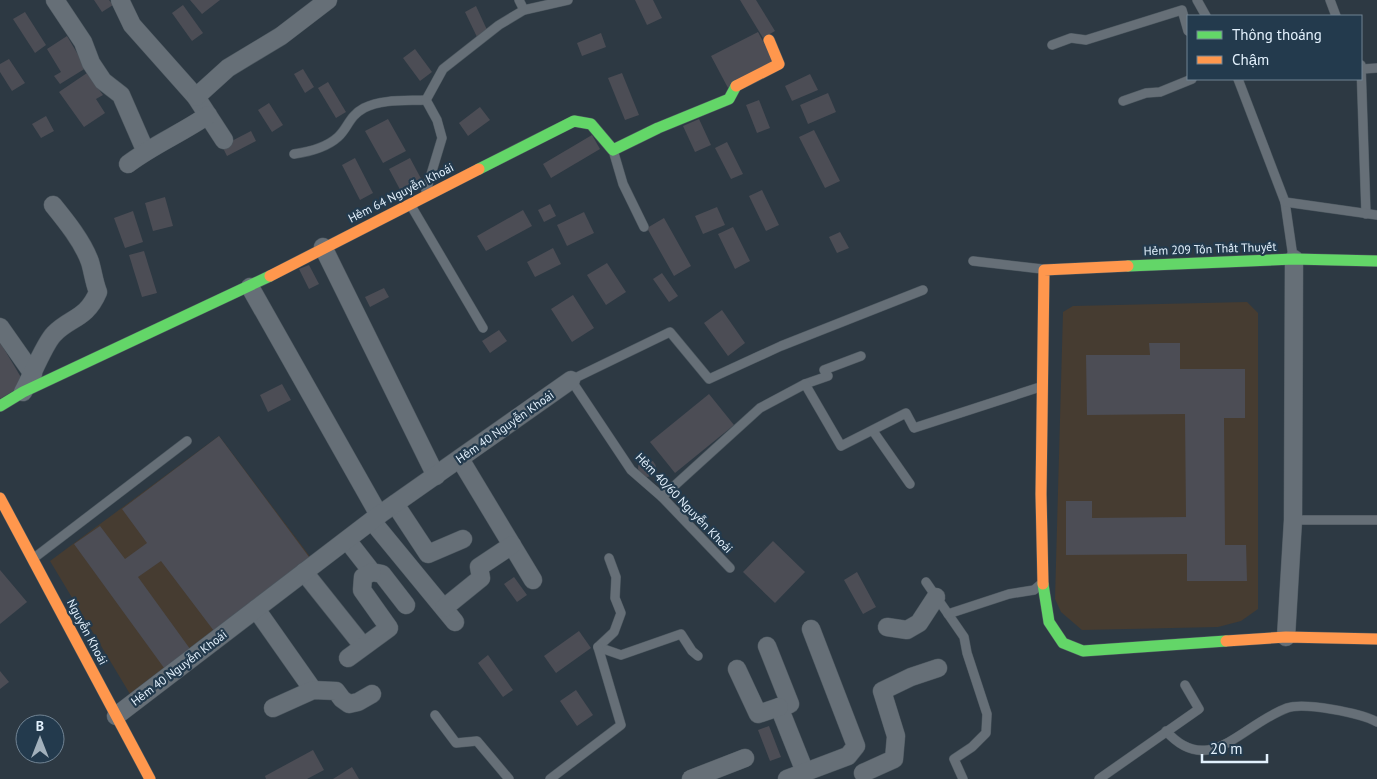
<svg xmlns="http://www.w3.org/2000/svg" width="1377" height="779" viewBox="0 0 1377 779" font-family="'PT Sans',sans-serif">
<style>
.education{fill:#463c31}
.building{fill:#4c4d55}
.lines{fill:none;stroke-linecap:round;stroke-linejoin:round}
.lane-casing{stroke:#4c575f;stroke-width:10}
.street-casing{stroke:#4c575f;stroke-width:19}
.fast-casing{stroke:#4c575f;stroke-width:12}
.slow-casing{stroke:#4c575f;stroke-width:12}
.lane{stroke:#666f77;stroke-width:9}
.street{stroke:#666f77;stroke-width:18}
.fast{stroke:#63d668;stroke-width:11}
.slow{stroke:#ff974d;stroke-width:11}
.labels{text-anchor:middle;stroke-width:4.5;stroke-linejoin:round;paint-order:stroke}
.street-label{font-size:12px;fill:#e3f1fd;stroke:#233a4d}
</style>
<rect width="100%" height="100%" fill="#2d3943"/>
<g class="education">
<polygon points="1247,302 1258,313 1258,609 1241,621 1218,627 1082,630 1061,612 1055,599 1063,312 1073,306"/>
<polygon points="219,436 314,562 133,699 50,561"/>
</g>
<g class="building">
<polygon points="94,0 109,0 113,5 102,12"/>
<polygon points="190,0 220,0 202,14"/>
<polygon points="635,0 653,0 662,18 647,25"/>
<polygon points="740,0 756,0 775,31 763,38"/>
<polygon points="183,5 203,33 192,41 172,13"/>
<polygon points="476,6 488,32 477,37 465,12"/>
<polygon points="25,12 46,45 35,53 13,19"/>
<polygon points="758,32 775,64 728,88 711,56"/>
<polygon points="601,33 606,47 582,56 577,43"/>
<polygon points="67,36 86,68 60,84 54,76 61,72 47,49"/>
<polygon points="415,49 432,72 420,81 403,58"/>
<polygon points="9,59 25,83 12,91 0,72 0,64"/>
<polygon points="303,69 314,87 305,93 294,74"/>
<polygon points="87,73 103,95 96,99 105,113 84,127 59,92"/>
<polygon points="622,73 639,115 625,120 608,78"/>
<polygon points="810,74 818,90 792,101 785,86"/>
<polygon points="328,82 346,112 336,118 318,88"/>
<polygon points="828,93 836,112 808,124 800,105"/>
<polygon points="759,100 770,128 757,133 746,105"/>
<polygon points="269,103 283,125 272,132 258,110"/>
<polygon points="480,107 490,120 468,136 459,123"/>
<polygon points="46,116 54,131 41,138 32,124"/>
<polygon points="388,119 406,151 383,163 365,131"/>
<polygon points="699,119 711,145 695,152 683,126"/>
<polygon points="814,130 840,181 825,188 799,137"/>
<polygon points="251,131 256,141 227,156 222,146"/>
<polygon points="592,135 600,149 551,178 543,164"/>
<polygon points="727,142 743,174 731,179 715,148"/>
<polygon points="355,158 373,193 360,200 342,165"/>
<polygon points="410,158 425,186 404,197 389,169"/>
<polygon points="762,190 779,225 766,231 749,196"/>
<polygon points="165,197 173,226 153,231 145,203"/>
<polygon points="550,204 556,216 544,222 538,210"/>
<polygon points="717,207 725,225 703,234 695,216"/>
<polygon points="523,210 532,226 486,251 477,236"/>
<polygon points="133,211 143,242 125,248 114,218"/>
<polygon points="584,212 594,233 567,246 557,225"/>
<polygon points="664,218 691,266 674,276 647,228"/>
<polygon points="733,227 750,261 735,269 718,234"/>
<polygon points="840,232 849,248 837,253 829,237"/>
<polygon points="553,248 561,264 535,277 527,262"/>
<polygon points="144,251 157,293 142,297 129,255"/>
<polygon points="607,263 626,292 606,305 587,275"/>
<polygon points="309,265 319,284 309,289 299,269"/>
<polygon points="662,273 678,296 669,302 653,279"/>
<polygon points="384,288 389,297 370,307 365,297"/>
<polygon points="573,295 594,328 572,342 551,309"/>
<polygon points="722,310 745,343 728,356 704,323"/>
<polygon points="499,330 507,341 490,353 482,341"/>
<polygon points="0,342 25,384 0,399"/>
<polygon points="1149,343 1180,343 1180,369 1245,369 1245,418 1224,418 1225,545 1246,545 1247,581 1187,581 1187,554 1066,555 1066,501 1092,501 1092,518 1186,517 1185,414 1087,415 1086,355 1150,355"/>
<polygon points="282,384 291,400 268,412 260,395"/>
<polygon points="709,394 734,425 675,473 650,442"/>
<polygon points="219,436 312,561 217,635 161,561 138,577 193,653 167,672 74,544 100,526 125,559 147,543 122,509"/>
<circle cx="647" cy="468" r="9"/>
<polygon points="773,541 805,572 775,603 743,572"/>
<polygon points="0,570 27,602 0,624"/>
<polygon points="857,572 876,607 863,614 844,580"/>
<polygon points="514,577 527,595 517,602 504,584"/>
<polygon points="579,631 591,648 556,673 544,656"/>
<polygon points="488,655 513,690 503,697 478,663"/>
<polygon points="0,671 9,682 0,689"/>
<polygon points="576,690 593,715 577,726 560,701"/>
<polygon points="769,726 781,757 770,761 758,730"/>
<polygon points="313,750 324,770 307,779 266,779 265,776"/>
<polygon points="352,767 359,779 333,779"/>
</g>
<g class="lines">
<defs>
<g id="lane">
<polyline points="519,0 524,10"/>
<polyline points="1197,0 1206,16"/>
<polyline points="1330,0 1336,16"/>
<polyline points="1052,45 1071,38 1086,40 1182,10 1188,31"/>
<polyline points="1361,65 1366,214"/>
<polyline points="1363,69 1377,68"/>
<polyline points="1238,79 1285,202 1293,257"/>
<polyline points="1123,101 1146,93 1160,92 1192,79"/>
<polyline points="613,150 623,184 644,227"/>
<path d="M294,154C308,152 327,147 338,137C348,128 349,116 364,108C382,99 405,101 426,100"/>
<polyline points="426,191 442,138 437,120 426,100 443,69 499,25 524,10 568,0"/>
<polyline points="1285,202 1377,215"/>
<polyline points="410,204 483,328"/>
<polyline points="973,261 1042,269"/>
<polyline points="805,384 828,376 824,370 861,356"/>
<polyline points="873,431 910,484"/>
<polyline points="662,497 760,408 805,384 841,446 906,413 914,428 1040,387"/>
<polyline points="1293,520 1377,520"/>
<polyline points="34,558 187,441"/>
<polyline points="730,568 662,497 631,470 571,380 670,332 709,379 781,346 923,290"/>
<polyline points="926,582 964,637 967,653 987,714 986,733 972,747 954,759 963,779"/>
<polyline points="948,614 1009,594 1034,590 1041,584"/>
<polyline points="598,647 621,655 681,634 692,651 698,656"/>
<polyline points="598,647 614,632 621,613 615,598 616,577 609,558"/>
<polyline points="435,715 456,743 477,741 509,779"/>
<path d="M1166,731C1209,779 1241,725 1287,708C1304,702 1361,713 1377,722"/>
<polyline points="550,779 621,725 598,647"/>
<polyline points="1099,779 1199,709 1185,685"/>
</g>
<g id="street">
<polyline points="55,0 83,42 91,63 103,81 121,95 145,150"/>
<polyline points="120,0 132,25 196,97 224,140"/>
<polyline points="196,97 228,68 281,36 328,0"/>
<path d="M128,164C153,145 182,133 208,115"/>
<polyline points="323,247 436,476"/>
<polyline points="250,287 379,515"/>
<polyline points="0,327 33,374"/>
<path d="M23,392C31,378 44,344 54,334C70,317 86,320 98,292C94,282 93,272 90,262C83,242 66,221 53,205"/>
<polyline points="460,459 533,580"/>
<polyline points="395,504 428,554 463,539"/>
<polyline points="372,521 455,622"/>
<polyline points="347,540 372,572 382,574 406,605"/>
<polyline points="304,572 363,646"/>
<polyline points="444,608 481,578 479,567 512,545"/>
<polyline points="256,609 313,690"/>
<polyline points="887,627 907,630 919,623 936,597"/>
<polyline points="1286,637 1293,520 1294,259"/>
<polyline points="767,646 790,704 779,707 805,772"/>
<polyline points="348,658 389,628 362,590 363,577 372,572"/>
<polyline points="737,669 758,714 779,707"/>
<polyline points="273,708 313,690 336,691 342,699 349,704 358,702 372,694"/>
<polyline points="116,716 379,515 571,380"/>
<polyline points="863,773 894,759 896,736 882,691 911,677 938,668"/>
<polyline points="691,779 745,758"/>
<polyline points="787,779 848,756 856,746 811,629"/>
</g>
<g id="fast">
<polyline points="479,169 574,121 591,124 613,150 658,128 729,99 736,86"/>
<polyline points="1128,266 1294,259 1377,261"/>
<polyline points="0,406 23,392 270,276"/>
<polyline points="1043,584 1049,622 1063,643 1083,651 1226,641"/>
</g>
<g id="slow">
<polyline points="736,86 779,64 769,40"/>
<polyline points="270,276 479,169"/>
<polyline points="0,498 150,779"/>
<polyline points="1043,584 1041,494 1044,270 1128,266"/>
<polyline points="1226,641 1286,637 1377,639"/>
</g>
</defs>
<use href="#lane" class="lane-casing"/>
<use href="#street" class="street-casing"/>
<use href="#fast" class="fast-casing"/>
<use href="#slow" class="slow-casing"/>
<use href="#lane" class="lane"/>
<use href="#street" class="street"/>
<use href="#fast" class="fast"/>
<use href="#slow" class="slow"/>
</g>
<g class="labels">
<g class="street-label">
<text transform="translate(401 193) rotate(-27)" y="4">Hẻm 64 Nguyễn Khoái</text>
<text transform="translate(1210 249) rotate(-2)" y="4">Hẻm 209 Tôn Thất Thuyết</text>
<text transform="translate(505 427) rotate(-35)" y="4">Hẻm 40 Nguyễn Khoái</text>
<text transform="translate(684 503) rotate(46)" y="4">Hẻm 40/60 Nguyễn Khoái</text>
<text transform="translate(87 632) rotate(62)" y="4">Nguyễn Khoái</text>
<text transform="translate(179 668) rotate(-37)" y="4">Hẻm 40 Nguyễn Khoái</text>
</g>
</g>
<rect x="1187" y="15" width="175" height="65" fill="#233a4d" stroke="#708393"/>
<rect x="1197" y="31" width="25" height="8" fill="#63d668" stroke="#708393"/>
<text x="1232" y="40" font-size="15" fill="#e3f1fd">Thông thoáng</text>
<rect x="1197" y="56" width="25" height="8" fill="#ff974d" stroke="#708393"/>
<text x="1232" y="65" font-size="15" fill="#e3f1fd">Chậm</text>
<g transform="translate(40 739)"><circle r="24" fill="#233a4d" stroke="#708393"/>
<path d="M0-4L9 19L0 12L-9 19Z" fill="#a3b1bc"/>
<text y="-8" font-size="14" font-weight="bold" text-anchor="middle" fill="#e3f1fd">B</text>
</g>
<path d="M1202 754v8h65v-8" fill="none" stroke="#e3f1fd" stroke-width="2.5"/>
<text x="1210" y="754" font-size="15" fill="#e3f1fd" stroke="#233a4d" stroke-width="4" paint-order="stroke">20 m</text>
</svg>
